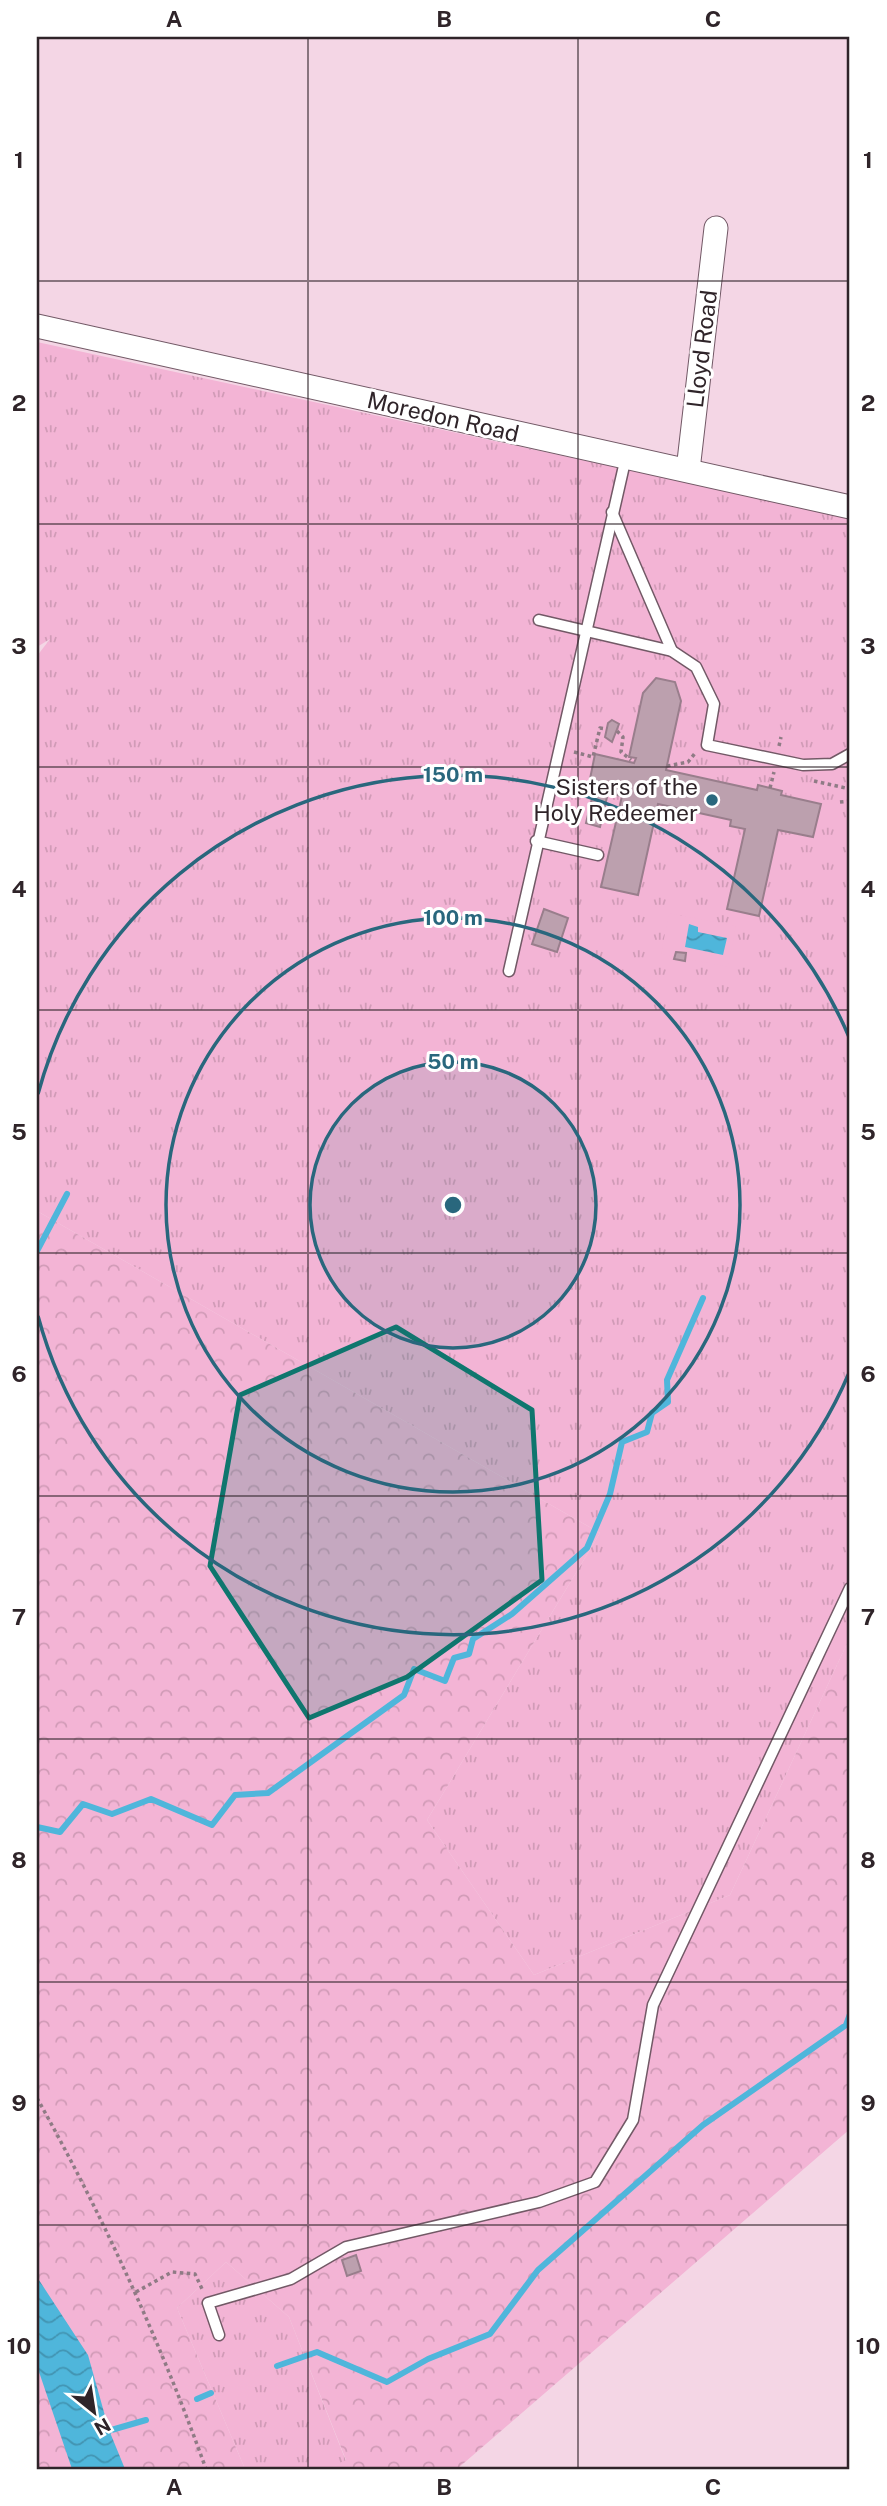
<svg xmlns="http://www.w3.org/2000/svg" width="887" height="2506" viewBox="0 0 887 2506" font-family="'Public Sans',sans-serif">
<style>
.grass{fill:url(#grass-tufts)}
.forest{fill:url(#forest-crowns)}
.pitch{fill:#f3b4d5}
.water{fill:url(#water-waves)}
.lines{fill:none;stroke-linecap:round;stroke-linejoin:round}
.stream{stroke:#4fb6db;stroke-width:6}
.building{fill:#bca0ae;stroke:#997e8c;stroke-width:2}
.service-casing{stroke:#725966;stroke-width:13}
.minor-casing{stroke:#725966;stroke-width:25}
.path{stroke:#8f7b85;stroke-width:3.5;stroke-dasharray:3.5 3.5;stroke-linecap:butt}
.service{stroke:#fff;stroke-width:10}
.minor{stroke:#fff;stroke-width:23}
.marked{fill:#0f766e;fill-opacity:0.2;stroke:#0f766e;stroke-width:5;stroke-linejoin:round}
.grid{fill:none;stroke:#2f2429;stroke-width:2;stroke-opacity:0.55}
.ring{fill:none;stroke:#29677d;stroke-width:3.5}
.poi-dot{fill:#29677d;stroke:#fff;stroke-width:2.5}
.labels{text-anchor:middle;stroke-width:6;stroke-linejoin:round;paint-order:stroke}
.street-label{font-size:23px;fill:#2f2429;stroke:#fff}
.poi-label{font-size:23px;fill:#2f2429;stroke:#fff;text-anchor:end}
.centre{fill:#29677d;stroke:#fff;stroke-width:3.5}
.ring-label{font-size:21px;text-anchor:middle;font-weight:bold;fill:#29677d;stroke:#fff;stroke-width:6;stroke-linejoin:round;paint-order:stroke}
.neatline{fill:none;stroke:#2f2429;stroke-width:2.5}
.grid-label{font-size:23px;text-anchor:middle;font-weight:bold;fill:#2f2429}
</style>
<defs>
<pattern id="grass-tufts" width="24" height="20" patternUnits="userSpaceOnUse" patternTransform="scale(1.75)"><rect width="24" height="20" fill="#f3b4d5"/><path d="M3 7l-1-3M5 7V3M7 7l1-3M15 17l-1-3M17 17v-4M19 17l1-3" fill="none" stroke="#d19bb7"/></pattern>
<pattern id="forest-crowns" width="20" height="18" patternUnits="userSpaceOnUse" patternTransform="scale(1.75)"><rect width="20" height="18" fill="#f3b4d5"/><path d="M2 6a3 3 0 1 1 6 0M12 15a3 3 0 1 1 6 0" fill="none" stroke="#d19bb7"/></pattern>
<pattern id="water-waves" width="16" height="10" patternUnits="userSpaceOnUse" patternTransform="scale(1.75)"><rect width="16" height="10" fill="#4fb6db"/><path d="M0 5q4-4 8 0t8 0" fill="none" stroke="#4294b2"/></pattern>
</defs>
<rect width="100%" height="100%" fill="#f4d6e5"/>
<g class="grass">
<polygon points="37,342 850,518 850,1637 730,1895 534,1975 427,1820 600,1533 37,1211 37,656 50,639 37,647"/>
<polygon points="226,2262 289,2317 346,2461 329,2469 245,2469 177,2308"/>
</g>
<polygon class="forest" points="37,1211 600,1533 427,1820 534,1975 730,1895 850,1637 850,2129 457,2469 329,2469 346,2460 289,2317 226,2262 177,2308 245,2469 37,2469"/>
<polygon class="pitch" points="669,913 736,926 728,967 661,954"/>
<g class="water">
<polygon points="689,924 698,927 698,932 727,938 723,955 685,947"/>
<polygon points="37,2277 88,2355 109,2430 125,2469 72,2469 37,2366"/>
</g>
<g class="lines">
<g class="stream">
<polyline points="37,1251 67,1194"/>
<polyline points="37,1827 60,1832 83,1804 112,1814 151,1799 212,1825 235,1795 268,1793 404,1695 414,1669 445,1681 454,1658 469,1654 473,1639 512,1614 587,1548 610,1494 622,1442 647,1432 652,1413 668,1402 667,1380 703,1298"/>
<polyline points="277,2366 317,2352 387,2382 428,2359 490,2334 538,2270 703,2125 846,2025 850,2014"/>
<polyline points="197,2399 211,2393"/>
<polyline points="101,2433 146,2420"/>
</g>
</g>
<g class="building">
<polygon points="656,678 675,682 681,701 666,770 757,790 758,785 782,791 781,795 821,804 813,837 778,830 759,916 727,909 745,829 730,826 731,820 658,804 638,895 601,887 622,796 588,789 595,754 634,763 636,758 629,757 643,693"/>
<polygon points="612,720 619,724 612,742 605,737 608,723"/>
<polygon points="593,794 607,797 600,827 586,823"/>
<polygon points="544,909 568,918 557,952 532,944"/>
<polygon points="676,952 686,953 685,961 674,959"/>
<polygon points="356,2255 361,2271 347,2276 342,2260"/>
</g>
<g class="lines">
<defs>
<g id="service">
<polyline points="612,512 672,651"/>
<polyline points="539,620 672,651 696,667 714,704 707,745 803,765 832,764 850,754"/>
<polyline points="536,841 598,855"/>
<polyline points="509,971 626,457"/>
<polyline points="219,2335 208,2303 291,2279 346,2247 539,2202 595,2182 633,2120 653,2005 850,1588"/>
</g>
<g id="minor">
<polyline points="37,326 850,507"/>
<polyline points="688,470 716,228"/>
</g>
</defs>
<use href="#service" class="service-casing"/>
<use href="#minor" class="minor-casing"/>
<g class="path">
<polyline points="617,731 623,737 621,752 631,760"/>
<polyline points="779,746 781,737"/>
<polyline points="574,752 593,757 600,728 607,729"/>
<polyline points="667,766 688,762 696,752"/>
<polyline points="814,781 850,789"/>
<polyline points="770,788 774,772"/>
<polyline points="840,802 850,801"/>
<path d="M37,2098C104,2218 160,2341 206,2469"/>
<polyline points="136,2292 172,2272 195,2274 203,2291"/>
</g>
<use href="#service" class="service"/>
<use href="#minor" class="minor"/>
</g>
<path class="marked" d="M396,1327L532,1410L542,1580L407,1677L309,1718L210,1566L240,1395Z"/>
<path class="grid" d="M308,37V2469M578,37V2469M37,281H850M37,524H850M37,767H850M37,1010H850M37,1253H850M37,1496H850M37,1739H850M37,1982H850M37,2225H850"/>
<circle cx="453" cy="1205" r="143" fill="#29677d" fill-opacity=".12"/>
<g class="ring">
<circle cx="453" cy="1205" r="143"/>
<circle cx="453" cy="1205" r="287"/>
<path d="M849 1373A430 430 0 0 1 38 1316M38 1094A430 430 0 0 1 849 1037"/>
</g>
<circle class="poi-dot" cx="712" cy="800" r="7"/>
<g class="labels">
<g class="street-label">
<text transform="translate(702 349) rotate(-83)" y="8">Lloyd Road</text>
<text transform="translate(443 417) rotate(13)" y="8">Moredon Road</text>
</g>
<g class="poi-label">
<text x="698" y="795">Sisters of the<tspan x="698" dy="26">Holy Redeemer</tspan></text>
</g>
</g>
<circle cx="453" cy="1205" r="10" class="centre"/>
<g class="ring-label">
<text x="453" y="782">150 m</text>
<text x="453" y="925">100 m</text>
<text x="453" y="1069">50 m</text>
</g>
<rect width="887" height="2506" fill="none" stroke="#ffffff" stroke-width="77"/>
<g transform="translate(94 2412) rotate(150)" stroke="#ffffff" stroke-width="5" paint-order="stroke">
<path d="M0-5L12 26L0 18L-12 26Z" fill="#2f2429"/>
<text y="-10" font-size="19" font-weight="bold" text-anchor="middle" fill="#2f2429">N</text>
</g>
<rect x="38" y="38" width="810" height="2430" class="neatline"/>
<g class="grid-label">
<text x="174" y="27">A</text>
<text x="444" y="27">B</text>
<text x="713" y="27">C</text>
<text x="19" y="168">1</text>
<text x="868" y="168">1</text>
<text x="19" y="411">2</text>
<text x="868" y="411">2</text>
<text x="19" y="654">3</text>
<text x="868" y="654">3</text>
<text x="19" y="897">4</text>
<text x="868" y="897">4</text>
<text x="19" y="1140">5</text>
<text x="868" y="1140">5</text>
<text x="19" y="1382">6</text>
<text x="868" y="1382">6</text>
<text x="19" y="1625">7</text>
<text x="868" y="1625">7</text>
<text x="19" y="1868">8</text>
<text x="868" y="1868">8</text>
<text x="19" y="2111">9</text>
<text x="868" y="2111">9</text>
<text x="19" y="2354">10</text>
<text x="868" y="2354">10</text>
<text x="174" y="2495">A</text>
<text x="444" y="2495">B</text>
<text x="713" y="2495">C</text>
</g>
</svg>
